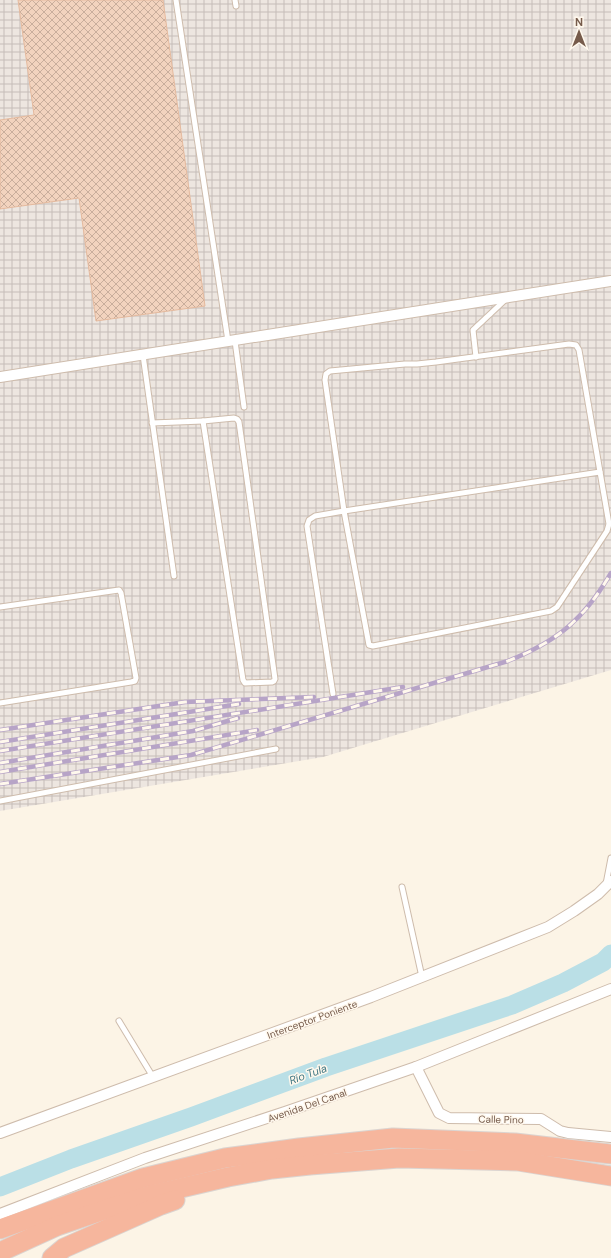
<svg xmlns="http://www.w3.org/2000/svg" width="611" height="1258" viewBox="0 0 611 1258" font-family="'DM Sans',sans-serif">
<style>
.industrial{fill:url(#industrial-grid)}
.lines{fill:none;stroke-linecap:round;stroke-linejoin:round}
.river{stroke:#badfe6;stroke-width:19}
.building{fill:url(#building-cross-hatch);stroke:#e5ba9e}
.lane-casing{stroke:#cebcac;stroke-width:7}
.street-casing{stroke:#cebcac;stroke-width:12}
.highway-casing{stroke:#dbd4d0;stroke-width:21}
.lane{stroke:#fff;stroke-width:5}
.street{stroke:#fff;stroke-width:10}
.highway{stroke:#f6b69d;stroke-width:19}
.rail-casing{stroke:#b7a4c7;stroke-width:4.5}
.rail{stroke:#fff8ed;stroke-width:3;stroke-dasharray:9;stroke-linecap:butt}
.labels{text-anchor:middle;stroke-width:3;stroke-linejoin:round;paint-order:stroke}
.street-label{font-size:10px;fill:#765b4b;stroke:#fff8ed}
.water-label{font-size:11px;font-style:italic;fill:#417783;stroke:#fff8ed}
</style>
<defs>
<pattern id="industrial-grid" width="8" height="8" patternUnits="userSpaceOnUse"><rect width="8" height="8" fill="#ede6e0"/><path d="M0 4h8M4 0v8" fill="none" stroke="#c5bdb8"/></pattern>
<pattern id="building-cross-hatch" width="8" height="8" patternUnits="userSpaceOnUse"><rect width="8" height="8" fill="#f2d3be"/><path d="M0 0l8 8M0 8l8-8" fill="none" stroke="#c9ae9c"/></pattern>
</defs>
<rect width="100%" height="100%" fill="#fcf4e6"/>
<polygon class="industrial" points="0,0 611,0 611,670 323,757 0,811"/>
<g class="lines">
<polyline class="river" points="0,1187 71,1159 191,1117 326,1067 512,1005 563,983 603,962 611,954"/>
</g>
<polygon class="building" points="18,0 163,0 205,306 96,321 79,198 0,209 0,120 34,115"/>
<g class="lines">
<defs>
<g id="lane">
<polyline points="176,0 228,341"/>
<polyline points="235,0 236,6"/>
<polyline points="235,341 244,407"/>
<polygon points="569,344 576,345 579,350 609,524 607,531 557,607 551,611 373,646 369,645 344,511 325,380 326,374 330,371 405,364 417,364 436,362"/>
<polyline points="143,355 174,576"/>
<polyline points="476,357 473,330 505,300"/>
<polygon points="234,418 237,419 239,422 275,679 274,681 272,682 245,683 243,680 203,421"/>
<polyline points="152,423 203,421"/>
<polyline points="0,607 119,590 121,593 136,678 135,681 131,682 0,703"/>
<polyline points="333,694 307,526 309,520 315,516 344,511 600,472"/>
<polyline points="0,801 276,749"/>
<polyline points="606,884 611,858"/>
<polyline points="402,887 422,977"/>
<polyline points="119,1021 153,1077"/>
</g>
<g id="street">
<polyline points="0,377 611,281"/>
<polyline points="416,1067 439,1113 449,1118 541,1119 560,1131 568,1133 611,1137"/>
<polyline points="0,1133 371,997 548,927 574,911 598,894 611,881"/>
<polyline points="0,1214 145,1158 285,1112 416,1067 611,989"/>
</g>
<g id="highway">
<polyline points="0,1229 143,1178 225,1158 299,1148 393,1138 515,1143 611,1154"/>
<polyline points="0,1252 57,1226 101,1211 151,1195 228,1177 272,1169 310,1165 399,1158 518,1161 611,1176"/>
<polyline points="52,1258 64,1248 161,1205 175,1200"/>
</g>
</defs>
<use href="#lane" class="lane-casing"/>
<use href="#street" class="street-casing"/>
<use href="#highway" class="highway-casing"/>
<use href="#lane" class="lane"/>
<use href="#street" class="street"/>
<use href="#highway" class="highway"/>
<defs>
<g id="rail">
<polyline points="0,730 185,702 314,697"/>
<polyline points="0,742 239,704"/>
<polyline points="0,751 403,687"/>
<polyline points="0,763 193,731 238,718"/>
<polyline points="0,772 257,730"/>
<path d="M0,784L191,755L508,661C558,641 584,619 611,573"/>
</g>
</defs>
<use href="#rail" class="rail-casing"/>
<use href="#rail" class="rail"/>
</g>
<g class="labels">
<g class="street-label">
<text transform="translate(312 1019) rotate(-20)" y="4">Interceptor Poniente</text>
<text transform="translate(307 1105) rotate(-19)" y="4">Avenida Del Canal</text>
<text transform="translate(501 1119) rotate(1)" y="4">Calle Pino</text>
</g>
<g class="water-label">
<text transform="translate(308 1074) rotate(-20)" y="4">Río Tula</text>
</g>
</g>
<g transform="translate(579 32)" stroke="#fff8ed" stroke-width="3" paint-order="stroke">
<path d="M0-3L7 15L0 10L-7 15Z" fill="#765b4b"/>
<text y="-6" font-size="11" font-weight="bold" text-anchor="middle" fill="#765b4b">N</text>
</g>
</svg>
